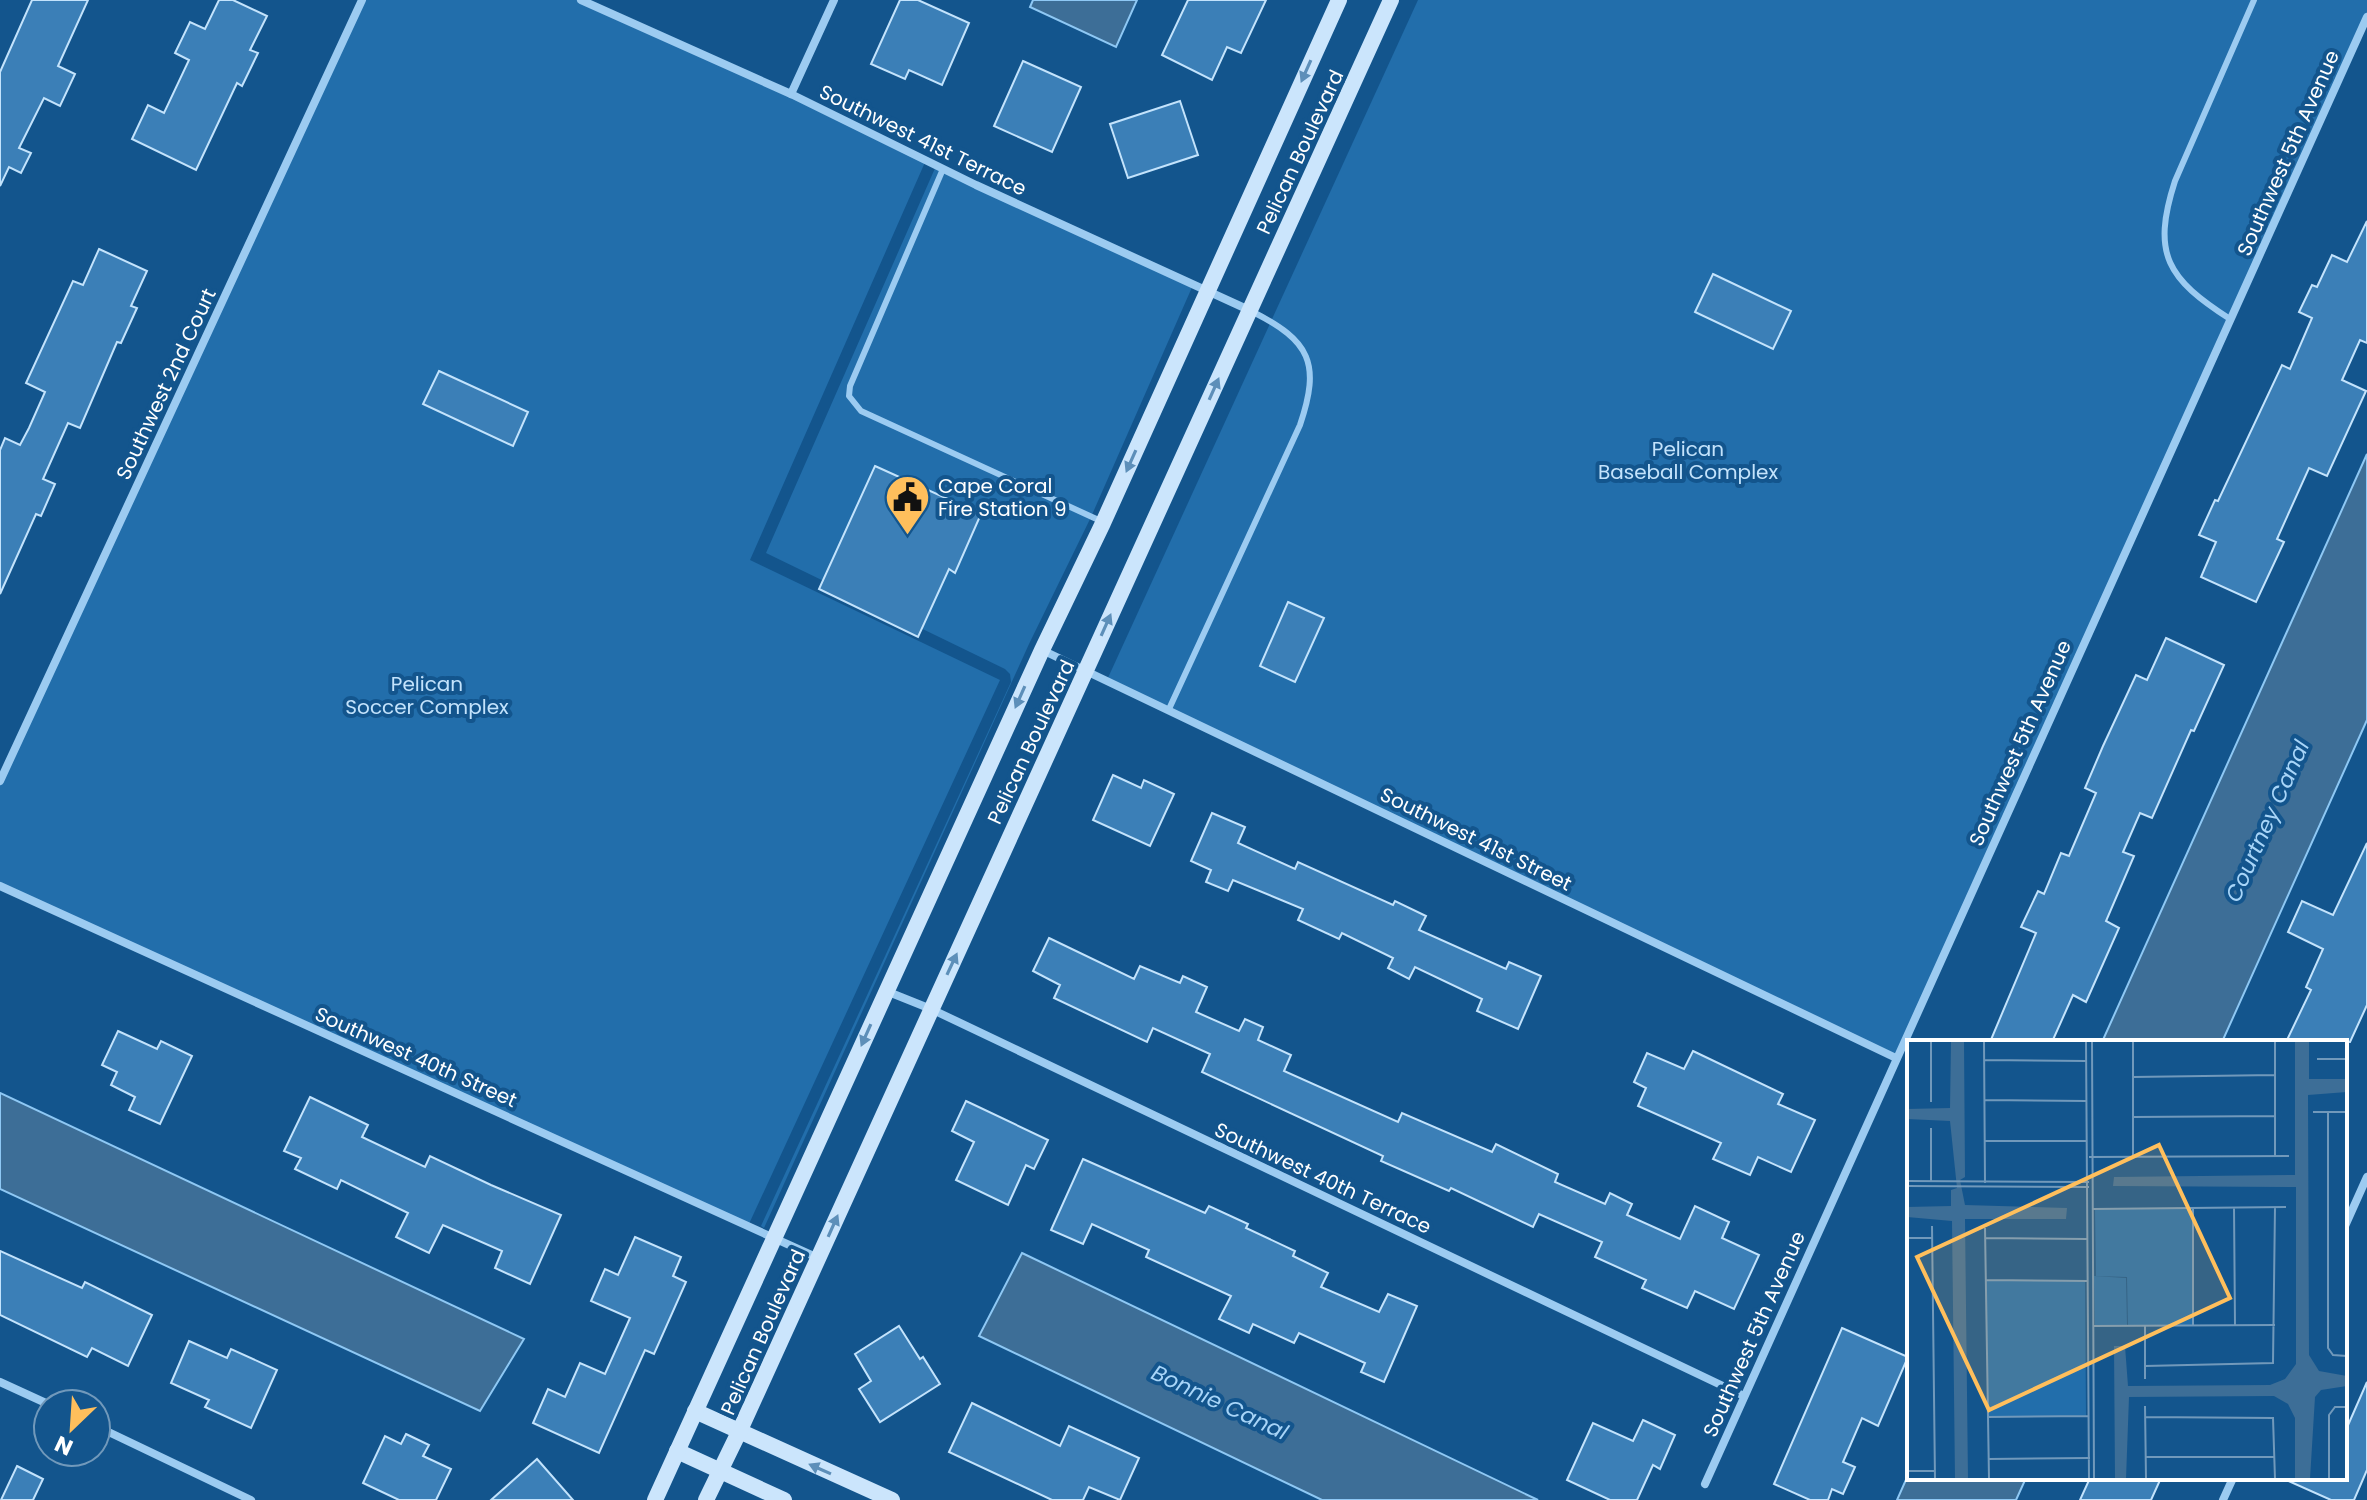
<svg xmlns="http://www.w3.org/2000/svg" width="2367" height="1500" viewBox="0 0 2367 1500" font-family="Poppins,sans-serif">
<style>
.green{fill:#226eab}
.water{fill:#3d6e97;stroke:#8ec8f4;stroke-width:2}
.building{fill:#3b7fb7;stroke:#c3e3fc;stroke-width:2}
.lines{fill:none;stroke-linecap:round;stroke-linejoin:round}
.lane{stroke:#9ccbf1;stroke-width:6}
.street{stroke:#9ccbf1;stroke-width:8}
.secondary{stroke:#cbe5fc;stroke-width:16}
.oneway{fill:#5d8fb9}
.labels{text-anchor:middle;stroke-width:8;stroke-linejoin:round;paint-order:stroke}
.street-label{font-size:20px;fill:#fff;stroke:#13558d}
.park-label{font-size:20px;fill:#c3e3fc;stroke:#13558d}
.poi-label{font-size:20px;fill:#fff;stroke:#13558d;text-anchor:start}
.water-label{font-size:22px;font-style:italic;fill:#a8d5f8;stroke:#13558d}
.inset-road{fill:none;stroke:#7199bb;stroke-width:2}
.view{fill:#ffbf5c;fill-opacity:0.15;stroke:#ffbf5c;stroke-width:4}
.inset-edge{fill:none;stroke:#fff;stroke-width:4}
</style>
<rect width="100%" height="100%" fill="#13558d"/>
<g class="green">
<polygon points="362,0 580,0 926,160 750,560 1000,680 748,1226 0,886 0,781"/>
<polygon points="1418,0 2367,0 2367,17 1896,1058 1107,680"/>
<polygon points="936,166 1193,285 1091,517 1029,644 764,1228 761,1226 1011,682 1010,674 1005,669 766,553"/>
</g>
<g class="water">
<polygon points="1033,0 1137,0 1116,47 1030,7"/>
<polygon points="2367,454 2367,720 2222,1042 2102,1042"/>
<polygon points="0,1093 524,1339 480,1411 0,1189"/>
<polygon points="1022,1253 1538,1500 1322,1500 979,1336"/>
<polygon points="1909,1473 1909,1478 2026,1478 2016,1500 1897,1500"/>
</g>
<g class="building">
<polygon points="32,0 88,0 58,66 75,74 60,106 44,98 19,148 31,153 21,173 9,167 0,186 0,72"/>
<polygon points="219,0 233,0 267,16 250,50 258,53 242,86 237,83 196,170 132,139 148,105 164,113 189,60 175,53 190,22 205,29"/>
<polygon points="900,0 918,0 969,23 942,85 909,70 905,79 871,64"/>
<polygon points="1188,0 1266,0 1241,53 1227,47 1212,80 1162,55"/>
<polygon points="1023,61 1081,87 1052,152 994,126"/>
<polygon points="1180,101 1198,155 1128,178 1110,124"/>
<polygon points="2367,221 2367,343 2360,340 2342,380 2366,391 2327,476 2309,468 2277,539 2284,542 2256,602 2201,577 2216,542 2199,535 2215,500 2218,501 2282,365 2290,369 2312,318 2299,312 2312,285 2317,287 2332,255 2347,262"/>
<polygon points="99,249 147,271 131,306 137,308 121,343 117,342 80,428 68,423 43,479 55,484 41,516 36,514 0,594 0,450 5,438 20,445 29,428 45,392 26,383 73,281 83,285"/>
<polygon points="1713,274 1791,311 1773,349 1695,312"/>
<polygon points="439,371 528,412 513,446 423,404"/>
<polygon points="875,466 981,514 955,573 949,569 918,637 819,589"/>
<polygon points="1288,602 1324,618 1295,682 1260,666"/>
<polygon points="2166,638 2224,665 2194,731 2191,730 2152,818 2140,813 2123,852 2134,856 2106,921 2119,928 2086,1002 2073,995 2052,1042 1990,1042 2036,933 2021,927 2038,891 2044,894 2061,853 2069,856 2096,793 2085,788 2103,746 2136,675 2147,680"/>
<polygon points="1113,775 1141,788 1144,780 1174,794 1150,846 1093,820"/>
<polygon points="1212,813 1245,827 1238,843 1295,869 1298,862 1393,905 1395,901 1426,916 1419,930 1506,969 1509,962 1541,976 1518,1029 1477,1011 1482,999 1415,967 1409,979 1388,968 1393,958 1342,933 1339,939 1298,920 1303,909 1233,880 1228,891 1206,882 1211,870 1191,861"/>
<polygon points="2367,843 2367,1005 2350,1042 2286,1042 2311,990 2306,987 2323,949 2288,932 2302,901 2333,915"/>
<polygon points="1049,938 1134,979 1140,966 1180,983 1183,976 1207,987 1196,1012 1239,1031 1245,1019 1263,1027 1258,1040 1291,1055 1284,1071 1398,1122 1402,1113 1492,1152 1496,1144 1558,1174 1555,1182 1605,1204 1610,1193 1632,1204 1627,1215 1680,1239 1695,1206 1729,1222 1722,1238 1759,1255 1734,1309 1695,1291 1687,1308 1642,1288 1646,1280 1595,1257 1602,1242 1539,1214 1533,1227 1451,1188 1449,1191 1381,1161 1383,1156 1202,1072 1210,1054 1153,1028 1147,1042 1054,998 1060,985 1033,971"/>
<polygon points="118,1031 157,1049 161,1041 192,1056 160,1124 129,1110 135,1097 111,1085 117,1072 102,1065"/>
<polygon points="1693,1051 1783,1094 1778,1104 1815,1120 1791,1172 1758,1157 1750,1175 1713,1159 1721,1143 1638,1106 1646,1088 1634,1082 1647,1053 1684,1069"/>
<polygon points="310,1097 368,1125 362,1137 425,1167 430,1156 491,1185 561,1215 530,1284 495,1268 502,1251 443,1225 429,1253 396,1237 408,1213 341,1180 337,1189 295,1169 301,1158 284,1151"/>
<polygon points="966,1101 1048,1140 1034,1169 1026,1165 1008,1205 956,1180 974,1142 952,1131"/>
<polygon points="1083,1159 1205,1213 1209,1206 1248,1224 1246,1228 1295,1251 1293,1256 1328,1273 1321,1287 1379,1312 1388,1294 1417,1306 1384,1382 1361,1372 1365,1363 1299,1333 1294,1343 1253,1324 1249,1333 1219,1319 1231,1296 1146,1257 1149,1250 1092,1224 1083,1244 1051,1230"/>
<polygon points="635,1237 681,1257 673,1276 686,1282 654,1354 645,1350 599,1453 533,1423 548,1389 565,1397 580,1363 605,1374 630,1318 591,1301 605,1269 618,1275"/>
<polygon points="0,1251 82,1288 85,1282 152,1315 128,1366 92,1348 87,1357 0,1315"/>
<polygon points="899,1326 920,1359 923,1357 940,1384 880,1422 859,1389 871,1381 855,1354"/>
<polygon points="1842,1328 1908,1357 1878,1426 1862,1418 1843,1462 1855,1467 1843,1494 1832,1489 1828,1500 1810,1500 1774,1484"/>
<polygon points="189,1341 227,1358 231,1349 277,1370 251,1428 205,1407 209,1400 171,1383"/>
<polygon points="2367,1382 2367,1470 2354,1500 2331,1500 2282,1478 2345,1478 2345,1432"/>
<polygon points="972,1403 1060,1446 1069,1426 1139,1458 1120,1500 1089,1487 1083,1500 1052,1500 949,1452"/>
<polygon points="1643,1420 1675,1435 1660,1469 1653,1465 1637,1500 1610,1500 1567,1480 1593,1423 1633,1441"/>
<polygon points="406,1434 429,1445 423,1456 451,1469 436,1500 399,1500 363,1483 385,1436 401,1444"/>
<polygon points="537,1459 573,1500 491,1500"/>
<polygon points="17,1466 43,1479 33,1500 1,1500"/>
<polygon points="2090,1478 2161,1478 2151,1500 2080,1500"/>
</g>
<g class="lines">
<g class="lane">
<polyline points="943,169 850,386 849,396 861,411 1103,522"/>
<path d="M2230,319C2168,279 2151,255 2175,181L2254,0"/>
<path d="M1169,709L1300,425C1321,363 1310,341 1253,312"/>
</g>
<g class="street">
<polyline points="581,0 791,94 976,185 1249,310"/>
<polyline points="791,94 834,0"/>
<polyline points="1042,650 1896,1058"/>
<polyline points="0,781 362,0"/>
<polyline points="0,886 818,1258"/>
<polyline points="886,991 931,1009 1744,1396"/>
<polyline points="2345,1226 2367,1177"/>
<polyline points="0,1382 48,1404"/>
<polyline points="96,1426 251,1500"/>
<polyline points="1705,1484 2367,17"/>
<polyline points="2223,1500 2233,1478"/>
</g>
<g class="secondary">
<polyline points="695,1411 892,1500"/>
<polyline points="677,1451 784,1500"/>
<polyline points="655,1500 1042,650 1103,523 1339,0"/>
<polyline points="706,1500 740,1430 1391,0"/>
</g>
</g>
<defs><path id="oneway-solid" d="M-6-.8H1V-3.2L6.5 0L1 3.2V.8H-6Z" transform="scale(2)"/></defs>
<g class="oneway">
<use href="#oneway-solid" transform="translate(1306 71) rotate(114)"/>
<use href="#oneway-solid" transform="translate(1214 389) rotate(-66)"/>
<use href="#oneway-solid" transform="translate(1131 461) rotate(114)"/>
<use href="#oneway-solid" transform="translate(1106 625) rotate(-66)"/>
<use href="#oneway-solid" transform="translate(1020 697) rotate(114)"/>
<use href="#oneway-solid" transform="translate(952 964) rotate(-65)"/>
<use href="#oneway-solid" transform="translate(866 1035) rotate(114)"/>
<use href="#oneway-solid" transform="translate(833 1226) rotate(-66)"/>
<use href="#oneway-solid" transform="translate(820 1469) rotate(-156)"/>
</g>
<defs>
<symbol id="civic-pin" viewBox="-11 -11 22 30"><path d="M0 17L-7.5 6A9.5 9.5 0 1 1 7.5 6Z" fill="#ffbf5c" stroke="#13558d"/><path d="M-.6-6.5H3V-4.5H.6V-3L4-1V1h2V6H-6V1h2V-1L-.6-3ZM-1.2 2.5V6h2.4V2.5Z" fill="#111"/></symbol>
</defs>
<g fill-rule="evenodd">
<use href="#civic-pin" x="882" y="472" width="51" height="69"/>
</g>
<g class="labels">
<g class="street-label">
<text transform="translate(923 140) rotate(26)" y="7">Southwest 41st Terrace</text>
<text transform="translate(1300 152) rotate(-65)" y="7">Pelican Boulevard</text>
<text transform="translate(2288 153) rotate(-66)" y="7">Southwest 5th Avenue</text>
<text transform="translate(166 384) rotate(-65)" y="7">Southwest 2nd Court</text>
<text transform="translate(1031 742) rotate(-65)" y="7">Pelican Boulevard</text>
<text transform="translate(2020 743) rotate(-66)" y="7">Southwest 5th Avenue</text>
<text transform="translate(1476 839) rotate(26)" y="7">Southwest 41st Street</text>
<text transform="translate(416 1057) rotate(24)" y="7">Southwest 40th Street</text>
<text transform="translate(1323 1178) rotate(25)" y="7">Southwest 40th Terrace</text>
<text transform="translate(763 1332) rotate(-66)" y="7">Pelican Boulevard</text>
<text transform="translate(1754 1334) rotate(-66)" y="7">Southwest 5th Avenue</text>
</g>
<g class="park-label">
<text x="1688" y="456">Pelican<tspan x="1688" dy="23">Baseball Complex</tspan></text>
<text x="427" y="691">Pelican<tspan x="427" dy="23">Soccer Complex</tspan></text>
</g>
<g class="poi-label">
<text x="938" y="493">Cape Coral<tspan x="938" dy="23">Fire Station 9</tspan></text>
</g>
<g class="water-label">
<text transform="translate(2267 821) rotate(-66)" y="8">Courtney Canal</text>
<text transform="translate(1220 1402) rotate(25)" y="8">Bonnie Canal</text>
</g>
</g>
<g transform="translate(1907 1040)">
<rect width="440" height="440" fill="#13558d"/>
<path d="M188,168H286V285L221,286L220,237L189,236ZM187,236L219,238L220,285L188,286ZM79,240L178,241L179,376L81,377Z" fill="#226eab"/>
<path d="M44,1H57L58,137L53,140L58,165L160,168L159,179H58L61,439H48L45,181L0,177V167L44,166V150L50,148L43,81L0,79V69L43,68ZM388,1H402V39H440V52L401,55L402,315L412,331L440,336V346L414,350L408,357L403,439H388V378L381,364L367,356L222,357L219,439H208L207,306H218L221,346L363,345L378,339L389,324V147L206,146L207,137L388,135Z" fill="#3d6e97"/>
<path class="inset-road" d="M24,1V62M77,1L78,143M179,1L182,439M185,1L187,439M226,1V117M410,19H440M78,20L179,21M226,37L368,35M78,60L179,61M406,72H440M421,72V308L426,315L440,316M226,77L368,76M24,88V141M78,101H180M368,116V1M182,117L382,116M0,141L182,142M0,146L182,147M327,167L328,285M286,168V285M186,169L379,167M25,186L28,439M78,188L82,439M0,198H25M79,198L180,199M79,240L181,241M187,286L368,285M238,286V339M238,326L366,323L368,167M238,366L239,439M81,377L182,376M238,377L366,378L368,439M239,417H368M81,419L183,418M0,431H28M422,439V375L428,367H440"/>
<path class="view" d="M252,105L323,258L82,370L10,217Z"/>
<rect width="440" height="440" class="inset-edge"/>
</g>
<g transform="translate(72 1428) rotate(205)"><circle r="38" fill="#13558d" stroke="#7199bb" stroke-width="2"/>
<path d="M0-6L14 30L0 20L-14 30Z" fill="#ffbf5c"/>
<text y="-12" font-size="22" font-weight="bold" text-anchor="middle" fill="#ffffff">N</text>
</g>
</svg>
